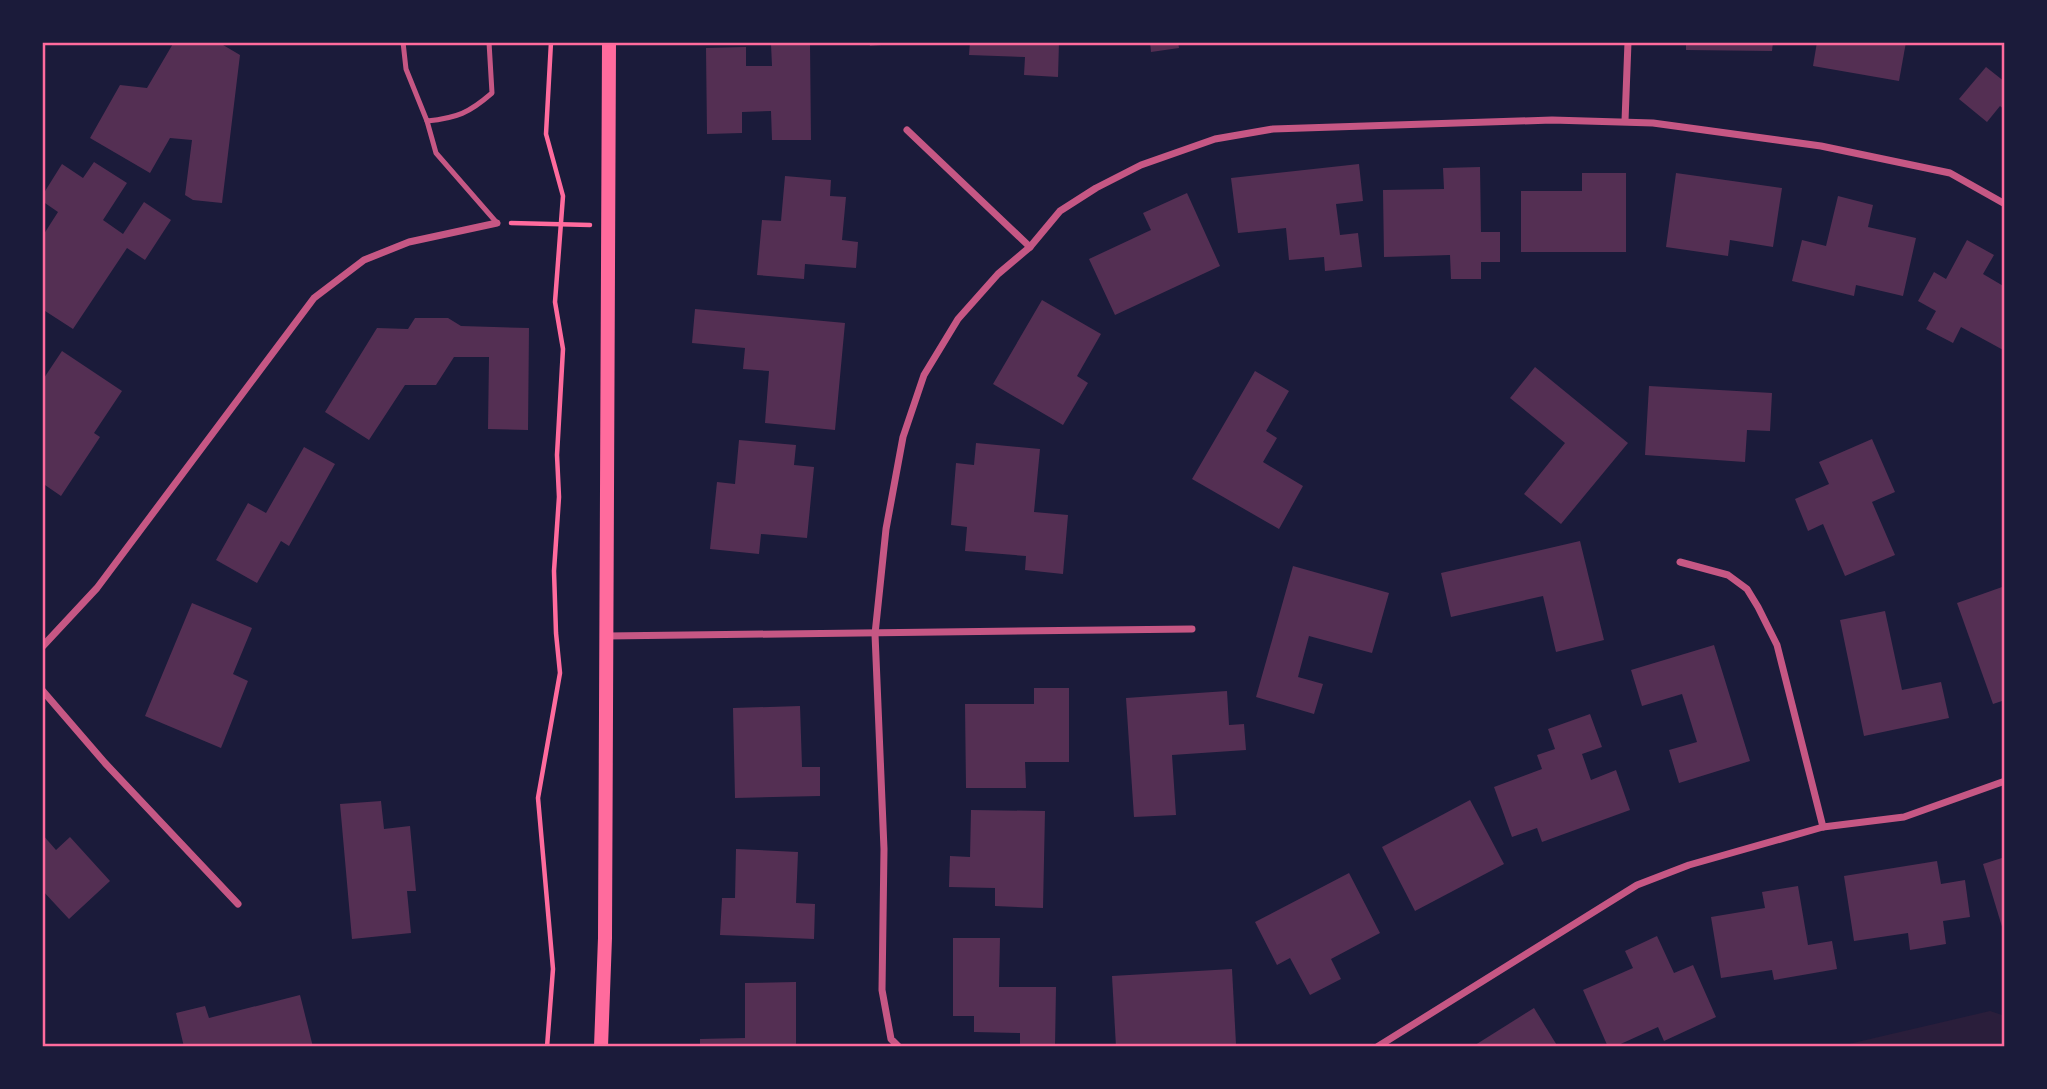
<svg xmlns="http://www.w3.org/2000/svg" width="2047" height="1089" viewBox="0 0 2047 1089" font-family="'Nunito Sans',sans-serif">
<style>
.green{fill:#2a1e3b}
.building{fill:#542f53}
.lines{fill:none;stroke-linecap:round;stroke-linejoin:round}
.path{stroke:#ff6b9d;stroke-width:4.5}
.service{stroke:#c65784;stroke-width:5}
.minor{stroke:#c65784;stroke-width:7}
.secondary{stroke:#ff6b9d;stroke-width:14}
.neatline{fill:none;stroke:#ff6b9d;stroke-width:2.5}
</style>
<rect width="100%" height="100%" fill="#1b1b3a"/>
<polygon class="green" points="1990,1011 2005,1016 2005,1047 1836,1047"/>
<g class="building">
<polygon points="174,42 218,42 240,55 222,203 193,200 185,195 192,140 170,138 150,173 90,138 120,85 147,88"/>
<polygon points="869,42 892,42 893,44 870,46"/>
<polygon points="970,42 1059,42 1058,77 1024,75 1025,57 969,55"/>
<polygon points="1150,42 1178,42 1179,48 1151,52"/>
<rect x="1493" y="42" width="40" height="3"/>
<polygon points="1686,42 1773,42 1772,51 1686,50"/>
<polygon points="1817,42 1906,42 1899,81 1813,66"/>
<polygon points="771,44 810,44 811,140 772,140 771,111 742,112 742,133 707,134 706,48 746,47 746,66 772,66"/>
<polygon points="1986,67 2005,82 2005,110 2000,106 1987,122 1959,99"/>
<polygon points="94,162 127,183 103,220 123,234 144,202 171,220 145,260 127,248 73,329 42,309 42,237 58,212 42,201 42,196 62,164 83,178"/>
<polygon points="1359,164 1363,201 1336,204 1340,235 1358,233 1362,267 1325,271 1324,257 1289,260 1286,228 1238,233 1231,178"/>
<polygon points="1480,167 1481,232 1500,232 1500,262 1481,262 1481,279 1451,279 1450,255 1384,257 1383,190 1444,189 1443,168"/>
<polygon points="1582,173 1626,173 1626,252 1521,252 1521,191 1582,191"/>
<polygon points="1676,173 1782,188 1773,247 1730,240 1728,256 1666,247"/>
<polygon points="785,176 831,180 830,196 846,197 842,240 858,242 856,268 805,264 804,279 757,275 762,220 781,221"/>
<polygon points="1187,193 1220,266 1115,315 1089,259 1151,230 1143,213"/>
<polygon points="1838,196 1873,205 1868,227 1916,238 1903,296 1856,285 1854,296 1792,281 1802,240 1826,246"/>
<polygon points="1967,240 1994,255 1983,274 2005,287 2005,351 1961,327 1953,343 1926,329 1936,311 1918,301 1934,272 1946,279"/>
<polygon points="1042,300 1101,334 1077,376 1088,383 1063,425 993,384"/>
<polygon points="695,309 845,323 835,430 765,423 769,371 743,369 745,348 692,343"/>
<polygon points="415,318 448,318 461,326 529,328 528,430 488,429 489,357 454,357 436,385 405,385 369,440 325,412 377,328 408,329"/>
<polygon points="62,351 122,391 94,433 100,437 61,496 42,483 42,381"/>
<polygon points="1535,367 1628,443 1561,524 1524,494 1565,443 1510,398"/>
<polygon points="1255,371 1289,391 1266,431 1277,438 1263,462 1303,486 1279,529 1192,479"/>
<polygon points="1649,386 1772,393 1770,431 1747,430 1745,462 1645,455"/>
<polygon points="1872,439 1895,492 1872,502 1895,555 1845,576 1823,524 1808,531 1795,499 1829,484 1819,462"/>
<polygon points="739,440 796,445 794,465 814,467 807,538 761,534 759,554 710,549 717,482 735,484"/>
<polygon points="976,443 1040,449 1034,512 1068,515 1063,574 1025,570 1026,556 965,551 967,527 951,525 956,463 974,465"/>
<polygon points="304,447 335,464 289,546 281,541 257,583 216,560 248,503 266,513"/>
<polygon points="1580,541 1604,640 1556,652 1543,596 1451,617 1441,573"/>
<polygon points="1293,566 1389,593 1372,653 1309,636 1298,677 1323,684 1314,714 1256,697"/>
<polygon points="2005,586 2005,700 1993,704 1957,603"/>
<polygon points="192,603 252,628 233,674 248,681 221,748 145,716"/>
<polygon points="1885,611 1902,690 1941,682 1949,718 1864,736 1840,620"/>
<polygon points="1714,645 1750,761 1679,783 1669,750 1697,742 1682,694 1642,706 1631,670"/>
<polygon points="1034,688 1069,688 1069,762 1025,762 1026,788 966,788 965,704 1034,704"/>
<polygon points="1227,691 1229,725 1244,724 1246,750 1172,755 1176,815 1134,817 1126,698"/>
<polygon points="800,706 802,767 820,767 820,796 735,798 733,708"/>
<polygon points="1590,714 1602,747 1582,754 1591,780 1616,770 1630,810 1542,842 1537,828 1512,837 1494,787 1542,769 1537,755 1555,749 1548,729"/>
<polygon points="1470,800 1504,864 1415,911 1382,847"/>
<polygon points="381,801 384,829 410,826 416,891 407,891 411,933 352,939 340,804"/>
<polygon points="971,810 1045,811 1043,908 995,906 995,888 949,887 950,856 970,857"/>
<polygon points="42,834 56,850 70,837 110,881 69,919 42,890"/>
<polygon points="736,849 798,852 796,903 815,904 814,939 720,935 722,898 735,898"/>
<polygon points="2005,857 2005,929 2003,930 1983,864"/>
<polygon points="1937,861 1941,884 1965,880 1970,917 1943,921 1946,944 1910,950 1908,933 1854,941 1844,876"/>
<polygon points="1349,873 1380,933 1331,959 1341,979 1310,995 1290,958 1277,965 1255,922"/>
<polygon points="1798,886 1808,945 1832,941 1837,969 1774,980 1772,970 1721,978 1711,917 1765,908 1762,892"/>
<polygon points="1657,936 1674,973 1693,965 1716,1017 1664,1041 1658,1027 1614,1047 1608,1047 1583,990 1633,968 1625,951"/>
<polygon points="953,938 1000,938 999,987 1056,987 1055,1047 1020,1047 1020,1033 974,1032 974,1016 953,1016"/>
<polygon points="1232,969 1236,1044 1116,1047 1112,976"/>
<polygon points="796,982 796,1047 700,1047 700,1039 745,1038 745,983"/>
<polygon points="300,995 313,1047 184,1047 176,1013 205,1006 209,1018"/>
<polygon points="1534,1008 1558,1047 1472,1047"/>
</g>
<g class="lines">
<g class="path">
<polyline points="511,223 590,225"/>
<polyline points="547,1047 553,969 538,798 560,673 556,633 554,571 559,497 557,455 563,349 555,302 563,196 546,134 551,42"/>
</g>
<g class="service">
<path d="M403,42L406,69L427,121C457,118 469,113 492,93L489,42"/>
<polyline points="427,121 436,153 497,223"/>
</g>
<g class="minor">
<polyline points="1625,121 1628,42"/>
<polyline points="907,130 1030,247"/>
<polyline points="1680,562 1728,575 1747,589 1758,607 1777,645 1823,827"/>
<polyline points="607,636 1192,629"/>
<polyline points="42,647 97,588 314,298 364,260 409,242 497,223"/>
<polyline points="42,690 105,763 238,904"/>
<polyline points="899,1047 891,1039 882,990 884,849 875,634 886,529 903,437 924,375 958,319 998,274 1030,247 1060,211 1096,188 1141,165 1215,139 1273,129 1552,120 1653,123 1821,146 1950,173 2005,204"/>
<polyline points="1377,1047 1637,885 1689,865 1823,827 1904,817 2005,781"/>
</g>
<polyline class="secondary" points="601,1047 605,938 609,42"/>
</g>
<rect width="2047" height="1089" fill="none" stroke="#1b1b3a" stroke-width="88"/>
<rect x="44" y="44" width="1959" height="1001" class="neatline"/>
</svg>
